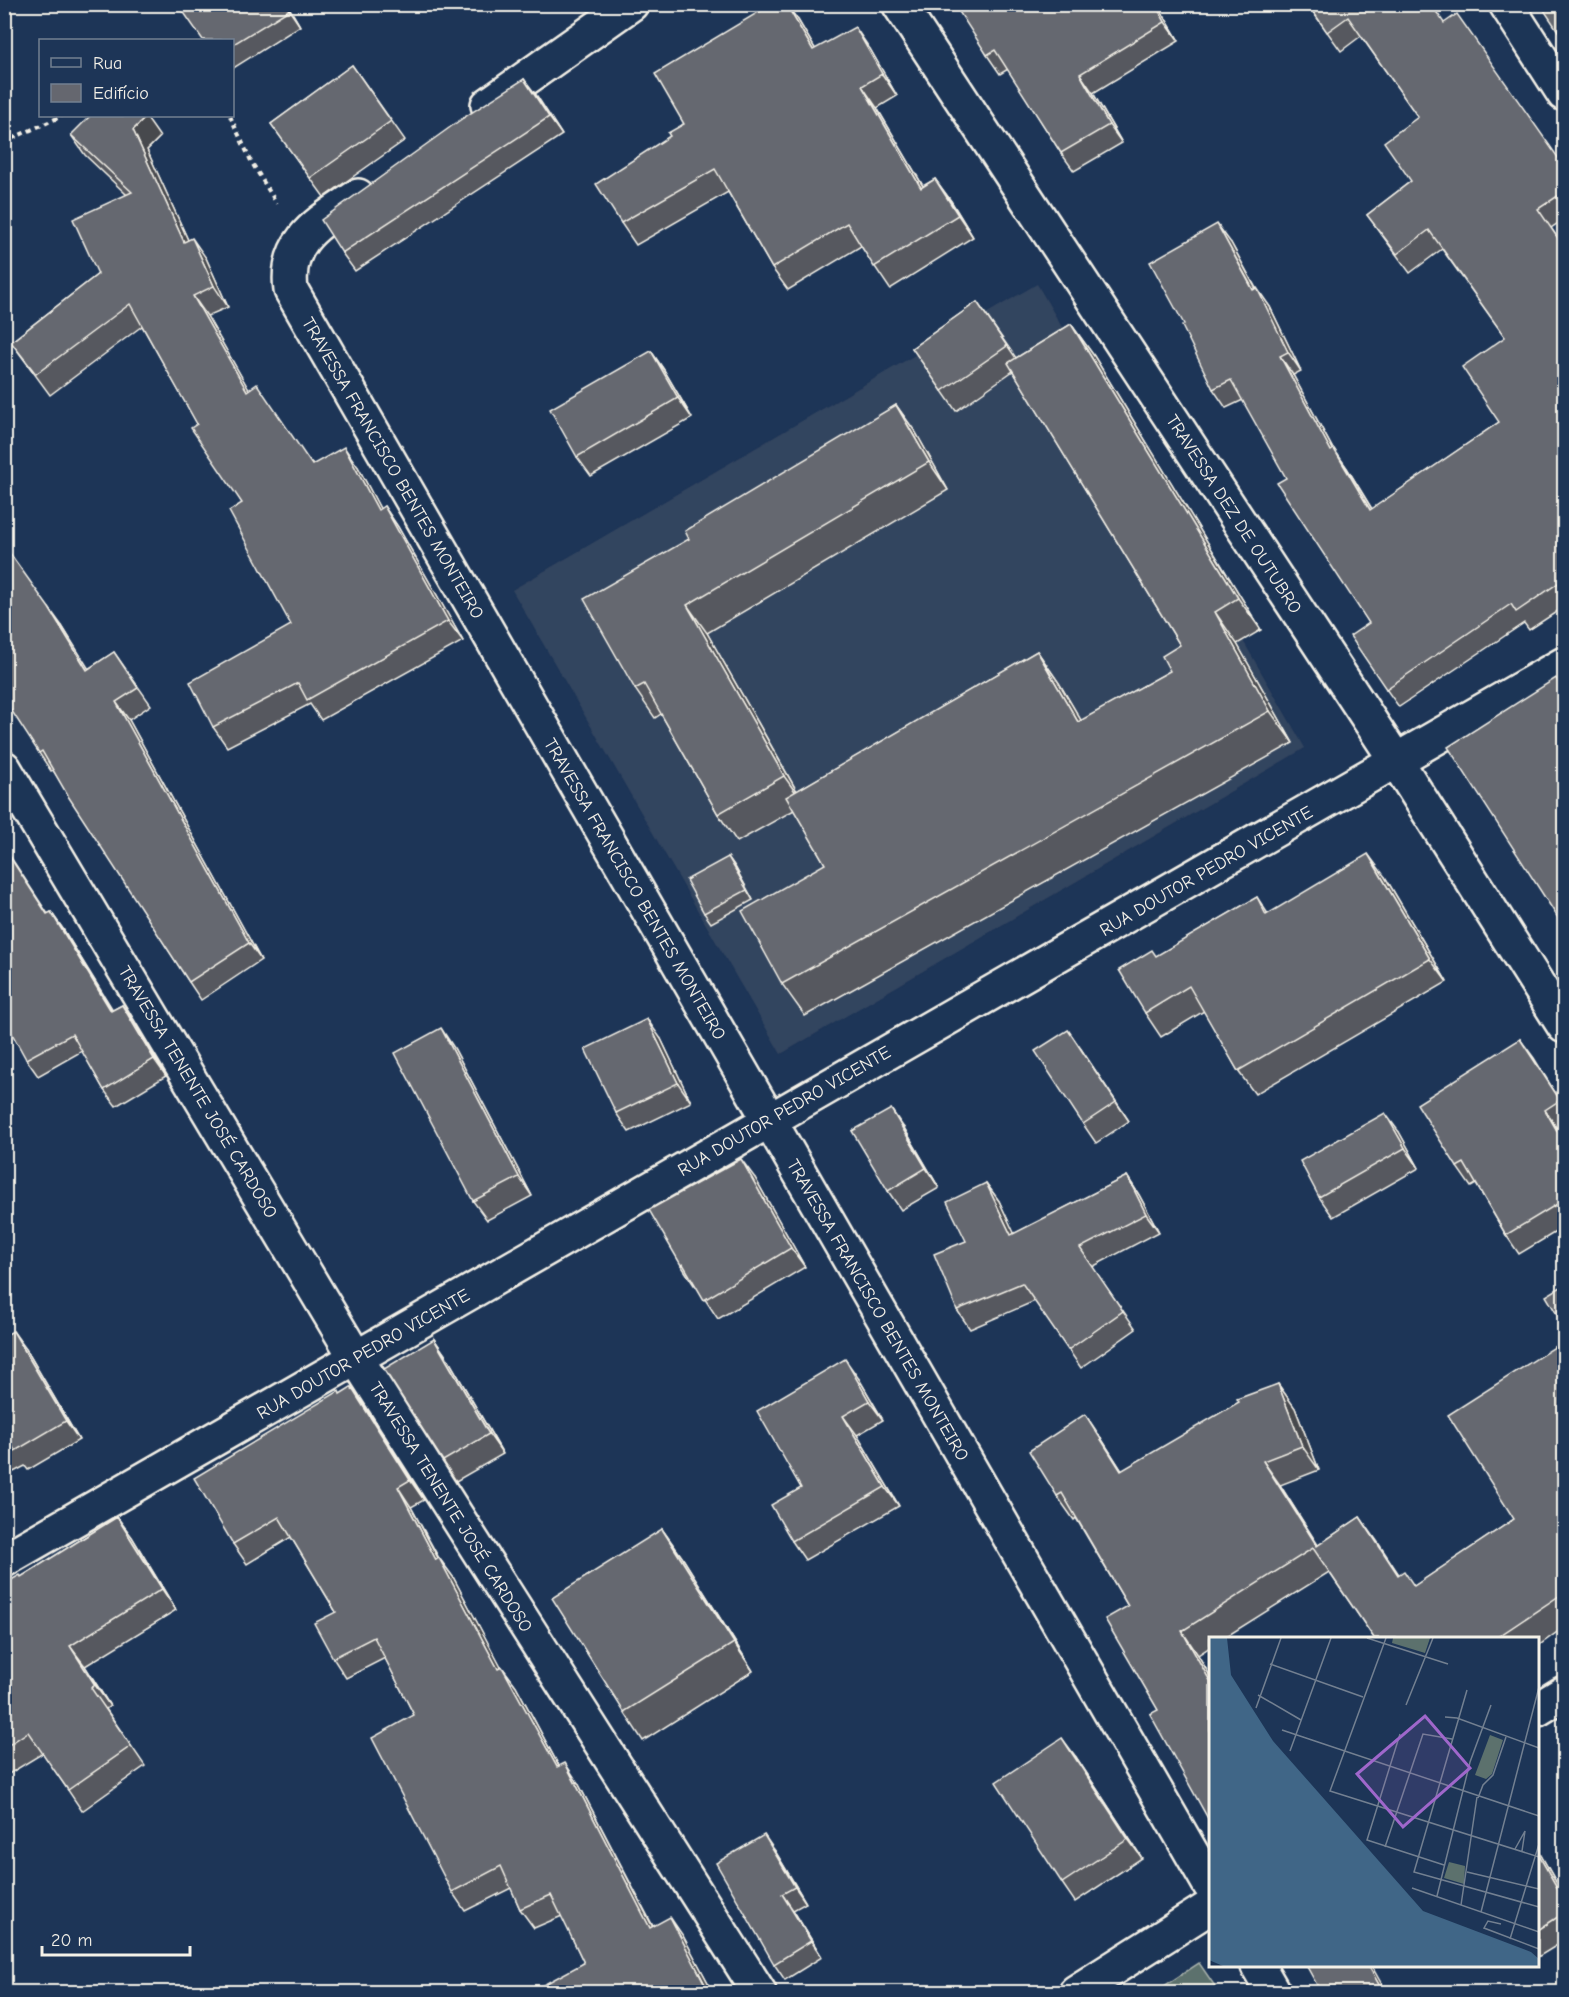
<svg xmlns="http://www.w3.org/2000/svg" width="1569" height="1997" viewBox="0 0 1569 1997" font-family="'Comic Neue',sans-serif">
<style>
.built{fill:#33445e}
.green{fill:#5c716d;stroke:#a8b1aa;stroke-width:1.5}
.lines{fill:none;stroke-linecap:round;stroke-linejoin:round}
.minor-casing{stroke:#f4f1e8;stroke-width:38}
.path{stroke:#f4f1e8;stroke-width:4;stroke-dasharray:4.5 4.5;stroke-linecap:butt}
.minor{stroke:#1d3557;stroke-width:33}
.wall{fill:#57595f;stroke:#f4f1e8;stroke-width:1.5}
.shaded-wall{fill:#47484e;stroke:#f4f1e8;stroke-width:1.5}
.building{fill:#65676f;stroke:#f4f1e8;stroke-width:1.5}
.labels{text-anchor:middle;stroke-width:4.5;stroke-linejoin:round;paint-order:stroke}
.street-label{font-size:18px;fill:#f4f1e8;stroke:#1d3557}
.inset-road{fill:none;stroke:#738091;stroke-width:1.5}
.view{fill:#9f67cb;fill-opacity:0.15;stroke:#9f67cb;stroke-width:3}
.inset-edge{fill:none;stroke:#f4f1e8;stroke-width:3}
</style>
<rect width="100%" height="100%" fill="#1d3557"/>
<filter id="ink" filterUnits="userSpaceOnUse"><feTurbulence type="fractalNoise" baseFrequency=".0167" numOctaves="2"/><feDisplacementMap in="SourceGraphic" scale="12" xChannelSelector="R" yChannelSelector="G"/><feConvolveMatrix kernelMatrix="1 2 1 2 8 2 1 2 1" color-interpolation-filters="sRGB"/></filter>
<g filter="url(#ink)">
<polygon class="built" points="1037,284 1305,748 781,1054 512,590"/>
<polygon class="green" points="1199,1963 1219,1992 1155,1992"/>
<g class="lines">
<defs>
<g id="minor">
<polyline points="899,4 1397,762 1564,1026"/>
<polyline points="1506,4 1564,94"/>
<polyline points="488,105 631,4"/>
<path d="M358,196C321,222 284,239 291,290L1210,1885"/>
<polyline points="4,768 356,1358 759,1992"/>
<polyline points="4,1560 1564,664"/>
<polyline points="1538,1709 1564,1693"/>
<polyline points="1258,1966 1273,1992"/>
<polyline points="1076,1992 1210,1907"/>
</g>
</defs>
<use href="#minor" class="minor-casing"/>
<g class="path">
<polyline points="230,116 252,163 277,204"/>
<polyline points="4,142 62,116"/>
</g>
<use href="#minor" class="minor"/>
</g>
<g class="wall">
<polygon points="287,4 300,26 232,69 232,40"/>
<polygon points="960,4 1157,4 1179,41 1093,93 1122,143 1074,171 1061,153 1008,69 1000,74 987,55"/>
<polygon points="1307,4 1444,23 1564,166 1564,219 1551,228 1564,247 1564,607 1529,630 1524,623 1399,707 1386,689 1369,623 1243,400 1226,408 1213,389 1184,324 1231,243 1256,288 1270,307 1301,371 1293,375 1333,449 1347,468 1372,509 1499,422 1505,337 1442,249 1410,273 1367,215 1411,181 1418,117 1361,36 1341,51"/>
<polygon points="798,20 815,49 870,49 897,96 877,108 923,186 935,179 951,201 973,237 890,289 861,246 788,290 772,268 728,192 636,245 621,223 670,136"/>
<polygon points="352,65 405,140 324,197 271,124"/>
<polygon points="524,79 562,135 355,271 342,253"/>
<polygon points="71,135 160,137 147,150 188,240 206,258 228,307 207,316 249,390 312,464 358,467 380,509 384,506 398,527 463,641 321,720 310,704 227,747 213,727 291,625 242,503 142,326 50,395 11,342 98,274 127,195 85,155"/>
<polygon points="977,302 1016,358 1071,324 1094,356 1261,630 1237,644 1293,743 805,1016 782,984 825,864 794,810 737,842 718,814 661,714 655,718 635,689 689,539 896,405 916,433 948,490 707,633 797,791 1037,651 1059,683 1081,721 1170,671 1180,645 1013,371 956,411 912,348"/>
<polygon points="651,351 664,370 692,418 591,476 577,457"/>
<polygon points="62,626 88,669 114,652 151,705 129,720 261,960 201,1000 189,982 53,770 51,771 39,753 6,661"/>
<polygon points="728,857 735,867 753,900 711,923 704,913"/>
<polygon points="1385,877 1447,982 1255,1094 1238,1071 1204,1011 1161,1037 1145,1013 1157,956 1257,897 1268,914"/>
<polygon points="51,912 63,929 113,1010 122,1005 134,1022 166,1076 116,1106 104,1090 82,1051 38,1076 26,1059 48,914"/>
<polygon points="661,1039 691,1102 629,1132 616,1113"/>
<polygon points="1520,1039 1564,1106 1564,1126 1559,1129 1564,1139 1564,1227 1519,1254 1506,1235 1476,1184 1471,1187 1457,1167"/>
<polygon points="454,1048 532,1196 487,1220 473,1201"/>
<polygon points="1081,1049 1129,1121 1096,1143 1083,1124"/>
<polygon points="904,1128 939,1188 901,1210 888,1191"/>
<polygon points="1399,1132 1419,1168 1333,1217 1319,1197"/>
<polygon points="1127,1176 1139,1195 1159,1232 1092,1267 1136,1329 1081,1368 1035,1301 970,1329 957,1310 966,1241 986,1183 999,1201 1014,1234"/>
<polygon points="755,1178 805,1267 718,1319 695,1284 694,1285 681,1265"/>
<polygon points="4,1331 6,1335 26,1349 79,1440 28,1470 25,1466 4,1477"/>
<polygon points="434,1339 448,1359 503,1454 456,1481 443,1461"/>
<polygon points="1564,1341 1564,1627 1538,1646 1538,1638 1374,1638 1329,1572 1224,1638 1210,1638 1210,1647 1198,1655 1210,1676 1210,1822 1158,1710 1128,1606 1076,1518 1074,1520 1057,1496 1101,1438 1122,1471 1278,1384 1295,1408 1319,1470 1280,1485 1318,1545 1360,1517 1399,1575 1414,1586 1514,1519"/>
<polygon points="859,1379 883,1420 857,1435 899,1506 805,1560 792,1541 801,1488"/>
<polygon points="340,1394 365,1407 424,1500 411,1507 439,1558 453,1577 501,1668 502,1667 516,1686 559,1766 578,1783 653,1926 683,1936 713,1992 536,1992 584,1963 562,1916 534,1928 520,1909 511,1888 465,1911 452,1892 414,1715 385,1658 346,1678 333,1658 336,1612 291,1537 247,1564 233,1544"/>
<polygon points="117,1517 132,1537 176,1610 85,1666 110,1706 106,1709 145,1766 82,1811 43,1753 4,1777 4,1584 21,1577"/>
<polygon points="662,1529 682,1557 753,1671 643,1741 624,1712"/>
<polygon points="1076,1757 1142,1858 1075,1902 1062,1883"/>
<polygon points="1538,1850 1564,1896 1564,1941 1538,1957"/>
<polygon points="775,1851 806,1903 793,1910 822,1957 785,1980 774,1964"/>
</g>
<g class="shaded-wall">
<polygon points="285,4 287,4 300,26"/>
<polygon points="786,4 798,20 829,72 813,50"/>
<polygon points="1155,4 1157,4 1179,41 1165,22"/>
<polygon points="855,27 870,49 897,96 882,74"/>
<polygon points="1080,74 1093,93 1122,143 1109,125"/>
<polygon points="524,79 537,96 562,135 549,117"/>
<polygon points="862,86 877,108 937,210 921,188"/>
<polygon points="146,117 160,137 147,150 198,262 184,242 133,130"/>
<polygon points="935,179 951,201 973,237 958,215"/>
<polygon points="1217,224 1231,243 1265,306 1257,288 1270,307 1301,371 1288,352"/>
<polygon points="192,238 206,258 228,307 214,286"/>
<polygon points="193,296 207,316 261,411 247,391"/>
<polygon points="1071,324 1094,356 1261,630 1238,598"/>
<polygon points="651,351 664,370 692,418 678,398"/>
<polygon points="1280,356 1293,375 1344,470 1331,451"/>
<polygon points="896,405 916,433 948,490 929,462"/>
<polygon points="344,447 358,467 392,531 378,510"/>
<polygon points="1334,449 1347,468 1384,529 1370,510"/>
<polygon points="384,506 398,527 463,641 448,621"/>
<polygon points="687,605 707,633 804,804 784,776"/>
<polygon points="49,608 62,626 100,687 87,670"/>
<polygon points="1215,612 1237,644 1293,743 1270,711"/>
<polygon points="1037,651 1059,683 1101,754 1078,722"/>
<polygon points="116,702 129,720 261,960 249,943"/>
<polygon points="4,847 59,931 47,914"/>
<polygon points="1368,854 1385,877 1447,982 1430,959"/>
<polygon points="728,857 735,867 753,900 747,890"/>
<polygon points="51,912 63,929 123,1028 111,1011"/>
<polygon points="122,1005 134,1022 166,1076 154,1059"/>
<polygon points="647,1019 661,1039 691,1102 678,1083"/>
<polygon points="441,1028 454,1048 532,1196 519,1177"/>
<polygon points="1068,1030 1081,1049 1129,1121 1116,1102"/>
<polygon points="1520,1039 1534,1058 1564,1107 1560,1100"/>
<polygon points="891,1109 904,1128 939,1188 926,1168"/>
<polygon points="1545,1110 1564,1139 1564,1143"/>
<polygon points="1385,1113 1399,1132 1419,1168 1405,1148"/>
<polygon points="741,1159 755,1178 805,1267 791,1248"/>
<polygon points="1127,1176 1139,1195 1159,1232 1146,1214"/>
<polygon points="986,1183 999,1201 1024,1254 1011,1235"/>
<polygon points="13,1331 26,1349 79,1440 66,1421"/>
<polygon points="434,1339 448,1359 503,1454 489,1434"/>
<polygon points="845,1359 859,1379 883,1420 869,1401"/>
<polygon points="1278,1384 1295,1408 1319,1470 1302,1446"/>
<polygon points="351,1387 365,1407 424,1500 410,1480"/>
<polygon points="1085,1414 1101,1438 1137,1495 1121,1471"/>
<polygon points="843,1416 857,1435 899,1506 885,1487"/>
<polygon points="1263,1461 1280,1485 1333,1570 1317,1546"/>
<polygon points="398,1487 411,1507 449,1579 436,1560"/>
<polygon points="117,1517 132,1537 176,1610 162,1589"/>
<polygon points="1360,1517 1377,1541 1415,1599 1398,1575"/>
<polygon points="662,1529 682,1557 753,1671 734,1643"/>
<polygon points="439,1558 453,1577 512,1688 498,1669"/>
<polygon points="1182,1631 1198,1655 1210,1676 1210,1681"/>
<polygon points="70,1646 85,1666 110,1706 95,1685"/>
<polygon points="502,1667 516,1686 570,1787 557,1767"/>
<polygon points="1062,1738 1076,1757 1142,1858 1128,1839"/>
<polygon points="565,1763 578,1783 663,1947 650,1928"/>
<polygon points="764,1835 775,1851 806,1903 795,1887"/>
<polygon points="1538,1850 1564,1896 1564,1900 1538,1854"/>
<polygon points="782,1894 793,1910 822,1957 811,1941"/>
<polygon points="670,1917 683,1936 713,1992 709,1992"/>
<polygon points="1368,1965 1371,1965 1386,1992 1383,1992"/>
</g>
<g class="building">
<polygon points="178,4 285,4 289,10 232,45 232,40 203,40"/>
<polygon points="772,4 786,4 813,50 855,27 882,74 862,86 921,188 935,179 958,215 874,267 847,223 772,268 715,169 621,223 596,184 670,136 668,133 684,124 655,74"/>
<polygon points="960,4 1155,4 1165,22 1080,74 1109,125 1061,153 995,50 987,55 956,7"/>
<polygon points="1308,4 1431,4 1444,23 1457,14 1564,166 1564,192 1538,209 1564,247 1564,579 1516,612 1511,604 1386,689 1350,636 1369,623 1277,483 1286,478 1231,380 1213,389 1182,326 1184,324 1150,262 1217,224 1253,290 1257,288 1288,352 1280,356 1331,451 1334,449 1370,510 1499,422 1462,367 1505,337 1429,230 1397,254 1367,215 1411,181 1384,142 1418,117 1348,17 1327,32"/>
<polygon points="1540,4 1564,4 1564,40"/>
<polygon points="352,65 391,121 310,178 271,124"/>
<polygon points="524,79 549,117 342,253 321,220 463,118"/>
<polygon points="90,116 144,116 146,117 133,130 184,242 192,238 214,286 193,296 247,391 257,384 312,465 344,447 378,510 384,506 448,621 307,700 298,683 213,727 190,682 291,625 229,511 242,503 191,428 197,424 130,304 36,374 11,342 98,274 73,219 132,192 71,135"/>
<polygon points="977,302 1007,346 942,391 912,348"/>
<polygon points="1071,324 1238,598 1215,612 1270,711 782,984 742,911 825,864 786,797 1037,651 1078,722 1170,671 1162,656 1180,645 1008,363"/>
<polygon points="651,351 678,398 577,457 550,409"/>
<polygon points="896,405 929,462 687,605 784,776 718,814 644,684 635,689 584,599 689,539 685,531"/>
<polygon points="4,545 49,608 87,670 114,652 138,688 116,702 249,943 189,982 68,796 42,751 39,753 4,699 4,662 6,661 4,659"/>
<polygon points="1556,678 1564,692 1564,934 1561,930 1564,927 1448,747"/>
<polygon points="4,848 47,914 51,912 111,1011 122,1005 154,1059 104,1090 72,1034 26,1059 4,1019"/>
<polygon points="1368,854 1430,959 1238,1071 1189,986 1145,1013 1119,970 1152,950 1156,956 1257,897 1266,915"/>
<polygon points="728,857 747,890 704,913 686,880"/>
<polygon points="647,1019 678,1083 616,1113 585,1049"/>
<polygon points="441,1028 519,1177 473,1201 395,1053"/>
<polygon points="1068,1030 1116,1102 1083,1124 1035,1051"/>
<polygon points="1520,1039 1560,1100 1545,1110 1564,1143 1564,1200 1506,1235 1464,1163 1457,1167 1417,1104"/>
<polygon points="891,1109 926,1168 888,1191 852,1131"/>
<polygon points="1385,1113 1405,1148 1319,1197 1300,1161"/>
<polygon points="741,1159 791,1248 704,1300 683,1264 681,1265 649,1210"/>
<polygon points="1127,1176 1146,1214 1080,1248 1123,1311 1068,1350 1022,1283 957,1310 934,1254 966,1241 947,1202 986,1183 1011,1235"/>
<polygon points="1564,1285 1564,1326 1546,1296"/>
<polygon points="13,1331 66,1421 15,1451 13,1447 4,1452 4,1336"/>
<polygon points="434,1339 489,1434 443,1461 384,1369"/>
<polygon points="1564,1341 1564,1598 1562,1594 1496,1638 1374,1638 1313,1548 1182,1631 1210,1681 1210,1822 1150,1714 1158,1710 1105,1619 1128,1606 1062,1493 1057,1496 1029,1451 1085,1414 1121,1471 1239,1402 1237,1399 1278,1384 1302,1446 1263,1461 1317,1546 1360,1517 1398,1575 1404,1571 1414,1586 1514,1519 1448,1415"/>
<polygon points="845,1359 869,1401 843,1416 885,1487 792,1541 771,1505 801,1488 757,1411"/>
<polygon points="351,1387 410,1480 398,1487 436,1560 439,1558 498,1669 502,1667 557,1767 565,1763 650,1928 670,1917 709,1992 536,1992 534,1990 584,1963 551,1895 520,1909 501,1866 452,1892 372,1738 414,1715 374,1637 333,1658 314,1623 336,1612 279,1517 233,1544 194,1478 339,1391 340,1394"/>
<polygon points="117,1517 162,1589 70,1646 95,1685 91,1688 131,1746 68,1790 28,1732 4,1748 4,1584 20,1575 21,1577"/>
<polygon points="662,1529 734,1643 624,1712 552,1598"/>
<polygon points="1062,1738 1128,1839 1062,1883 996,1782"/>
<polygon points="764,1835 795,1887 782,1894 811,1941 774,1964 716,1863"/>
<polygon points="1538,1854 1564,1900 1564,1913 1538,1930"/>
<polygon points="1306,1965 1368,1965 1383,1992 1321,1992"/>
</g>
</g>
<g class="labels">
<g class="street-label">
<text transform="translate(393 468) rotate(60)" y="6">TRAVESSA FRANCISCO BENTES MONTEIRO</text>
<text transform="translate(1234 514) rotate(57)" y="6">TRAVESSA DEZ DE OUTUBRO</text>
<text transform="translate(1206 871) rotate(-30)" y="6">RUA DOUTOR PEDRO VICENTE</text>
<text transform="translate(635 889) rotate(60)" y="6">TRAVESSA FRANCISCO BENTES MONTEIRO</text>
<text transform="translate(198 1092) rotate(59)" y="6">TRAVESSA TENENTE JOSÉ CARDOSO</text>
<text transform="translate(784 1111) rotate(-30)" y="6">RUA DOUTOR PEDRO VICENTE</text>
<text transform="translate(878 1310) rotate(60)" y="6">TRAVESSA FRANCISCO BENTES MONTEIRO</text>
<text transform="translate(363 1354) rotate(-30)" y="6">RUA DOUTOR PEDRO VICENTE</text>
<text transform="translate(451 1507) rotate(58)" y="6">TRAVESSA TENENTE JOSÉ CARDOSO</text>
</g>
</g>
<g transform="translate(1209 1637)">
<rect width="330" height="330" fill="#1d3557"/>
<path d="M184,1H221L216,16L183,6ZM281,98L294,103L283,137L277,142L266,138ZM240,225L256,229L255,247L235,241Z" fill="#5c716d"/>
<path d="M0,1H18L22,38L64,104L214,274L322,315L330,322V329H14L0,323Z" fill="#406687"/>
<path class="inset-road" d="M158,1L239,27M177,1L121,154L330,220M61,27L154,60M258,53L205,235L330,270M49,58L92,83M197,68L224,1M47,71L72,1M236,80L248,81L330,111M73,93L330,179M191,97L158,203L235,228M81,114L122,1M269,161L274,148L284,138L297,100M176,210L214,97L243,102M306,212L316,194L313,214M258,235L330,252M203,251L330,295M228,259L261,125L282,68M252,268L268,160M272,275L330,50M292,287L279,284L275,291L330,312M301,302L330,207"/>
<path class="view" d="M216,79L261,131L194,190L148,137Z"/>
<rect width="330" height="330" class="inset-edge"/>
</g>
<rect width="1569" height="1997" fill="none" stroke="#1d3557" stroke-width="24"/>
<rect x="12" y="12" width="1545" height="1973" fill="none" stroke="#f4f1e8" stroke-width="2" filter="url(#ink)"/>
<rect x="39" y="39" width="195" height="78" fill="#1d3557" stroke="#738091" stroke-width="1.5"/>
<rect x="51" y="58" width="30" height="9" fill="#1d3557" stroke="#738091" stroke-width="1.5"/>
<text x="93" y="69" font-size="18" fill="#f4f1e8">Rua</text>
<rect x="51" y="84" width="30" height="18" fill="#65676f" stroke="#738091" stroke-width="1.5"/>
<text x="93" y="99" font-size="18" fill="#f4f1e8">Edifício</text>
<path d="M42 1946v9h148v-9" fill="none" stroke="#f4f1e8" stroke-width="3"/>
<text x="51" y="1946" font-size="18" fill="#f4f1e8" stroke="#1d3557" stroke-width="4.5" paint-order="stroke">20 m</text>
</svg>
